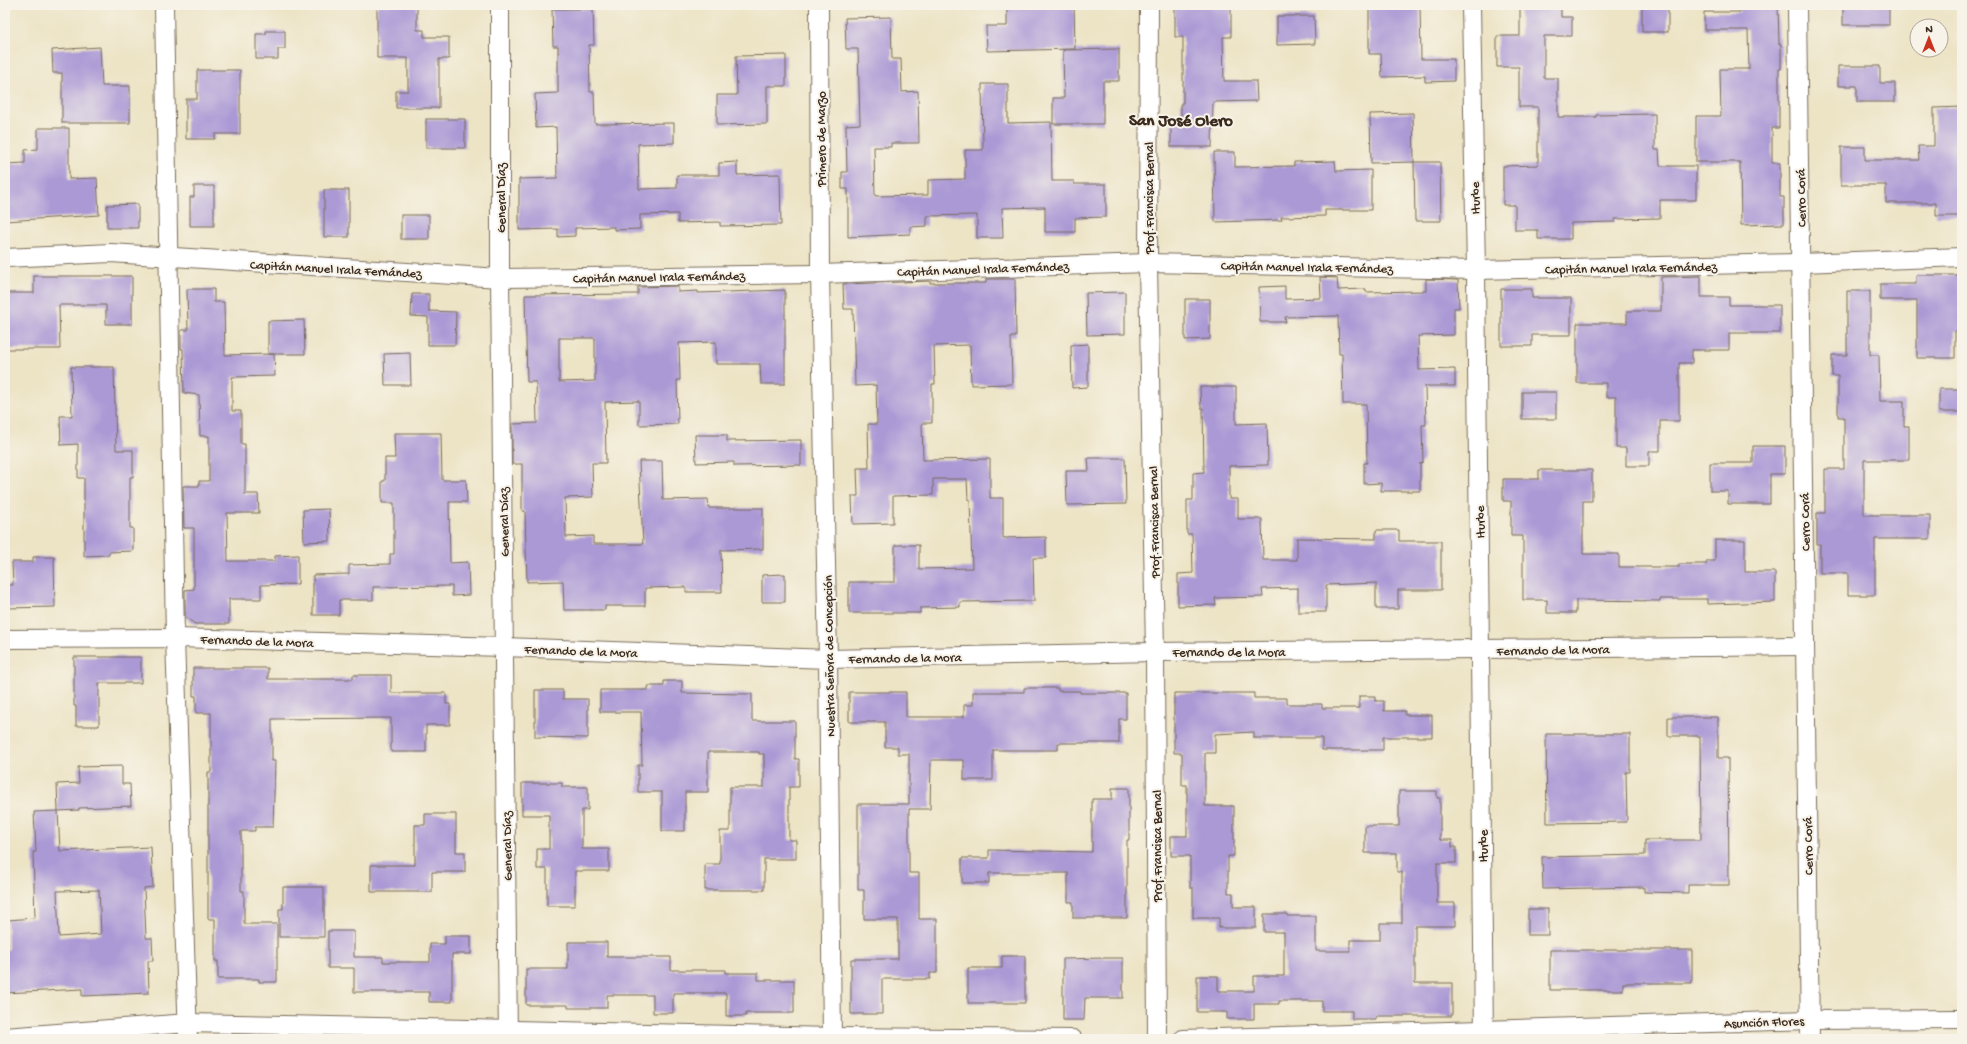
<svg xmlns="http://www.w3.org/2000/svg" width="1967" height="1044" viewBox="0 0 1967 1044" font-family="'Gochi Hand',sans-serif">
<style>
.building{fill:#ab99d5;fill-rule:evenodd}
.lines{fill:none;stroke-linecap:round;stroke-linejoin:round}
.minor-casing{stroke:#796b59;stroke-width:20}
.minor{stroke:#fff;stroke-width:18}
.labels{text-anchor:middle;stroke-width:4;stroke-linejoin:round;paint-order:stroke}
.street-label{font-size:13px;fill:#3b2a1e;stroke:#f7f3e8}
.district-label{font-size:17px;font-weight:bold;fill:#3b2a1e;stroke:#f7f3e8}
</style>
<rect width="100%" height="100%" fill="#f7f3e8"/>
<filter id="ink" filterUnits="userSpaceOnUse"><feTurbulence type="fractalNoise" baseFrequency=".025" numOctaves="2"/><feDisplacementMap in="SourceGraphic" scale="8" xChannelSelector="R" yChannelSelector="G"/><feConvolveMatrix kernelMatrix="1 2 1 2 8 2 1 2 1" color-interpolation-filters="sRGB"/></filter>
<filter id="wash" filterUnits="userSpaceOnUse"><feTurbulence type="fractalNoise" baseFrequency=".012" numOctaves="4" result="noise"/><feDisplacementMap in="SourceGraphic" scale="16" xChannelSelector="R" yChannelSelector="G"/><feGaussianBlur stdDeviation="0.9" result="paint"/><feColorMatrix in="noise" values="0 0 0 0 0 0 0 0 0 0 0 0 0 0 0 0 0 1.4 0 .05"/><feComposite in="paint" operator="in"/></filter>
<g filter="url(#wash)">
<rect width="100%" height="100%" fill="#ede4c6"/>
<g id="blocks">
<g class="building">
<polygon points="377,5 417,5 417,30 424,30 424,37 449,37 449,59 439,59 439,108 396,108 396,91 408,91 408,58 377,58"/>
<polygon points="1048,5 1074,5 1075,49 987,51 986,26 1007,26 1007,8 1048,7"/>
<polygon points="1175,5 1231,5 1231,37 1223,37 1224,81 1256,81 1257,101 1213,102 1212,147 1171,147 1171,119 1181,119 1181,103 1183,103 1183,37 1175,37"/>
<polygon points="1369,5 1420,5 1421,59 1454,59 1454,81 1425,82 1425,76 1382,77 1381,54 1369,54"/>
<polygon points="1561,5 1561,17 1572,17 1572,36 1544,36 1544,78 1558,78 1558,117 1596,117 1596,115 1655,114 1655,150 1659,150 1660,166 1696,166 1696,200 1660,200 1660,218 1615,219 1615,222 1571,223 1571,239 1538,239 1538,230 1515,230 1515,205 1503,205 1503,166 1538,165 1538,107 1519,107 1519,67 1497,67 1497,36 1520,36 1520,6"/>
<rect x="1642" y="5" width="26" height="27"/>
<polygon points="1740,5 1778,5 1779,44 1781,44 1781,69 1779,69 1779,128 1772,128 1772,163 1780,163 1780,197 1784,197 1784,224 1741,225 1740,162 1696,162 1696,116 1721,116 1720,69 1749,69 1748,30 1704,30 1704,12 1740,12"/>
<rect x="1843" y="5" width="46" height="20"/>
<polygon points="552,9 593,9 594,45 589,45 590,92 594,92 595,124 674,123 674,143 638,144 639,189 677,188 677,175 719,175 719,163 737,162 737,175 780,174 781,225 720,226 720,222 678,223 678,214 640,215 640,229 614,230 614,227 575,228 575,236 558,237 558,229 519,230 519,179 557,178 556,127 536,128 535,94 558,93 558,46 553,46"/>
<polygon points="1277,16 1314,16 1315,44 1277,45"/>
<polygon points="891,17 892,59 901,59 902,92 918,91 919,143 891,143 891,147 874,147 875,196 928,195 928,180 965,179 965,150 983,150 982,84 1008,84 1008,123 1051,122 1052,181 1074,181 1074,184 1106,184 1106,217 1075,218 1075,232 1045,232 1045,207 1002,208 1003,238 977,238 977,215 927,216 927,226 910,227 910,234 848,237 848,189 842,189 842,172 847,172 846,125 860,124 858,49 846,49 845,18"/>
<polygon points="266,31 285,31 285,49 278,49 278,59 256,59 256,34 266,34"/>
<polygon points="100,47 102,86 130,86 130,123 62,123 62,73 53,73 52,50"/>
<polygon points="1119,49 1119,81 1103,81 1103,124 1053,124 1053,98 1064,98 1063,50"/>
<polygon points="786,55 786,86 767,86 767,124 717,125 717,95 737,95 736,56"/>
<polygon points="1838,66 1880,66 1880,83 1895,83 1895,102 1857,102 1857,86 1838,86"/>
<polygon points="197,70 240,70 240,134 215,134 215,139 186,139 186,99 197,99"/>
<polygon points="1962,107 1962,216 1936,216 1936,203 1886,203 1886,185 1841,185 1841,147 1865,147 1865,160 1919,160 1918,146 1934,146 1934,108"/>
<polygon points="1413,113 1414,162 1371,163 1370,114"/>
<rect x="426" y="119" width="39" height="29"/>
<polygon points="38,128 69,128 69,179 97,178 99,215 5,221 5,164 25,163 25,150 38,149"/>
<polygon points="1214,152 1235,152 1235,167 1294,166 1294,162 1335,161 1336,171 1371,170 1371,210 1325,210 1325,216 1281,217 1282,220 1215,222"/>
<polygon points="1414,162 1440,162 1441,221 1415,221"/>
<polygon points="194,186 214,186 214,226 190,226 190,197 194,197"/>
<rect x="324" y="190" width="25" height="47"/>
<polygon points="138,204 138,228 107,228 107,205"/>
<rect x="401" y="215" width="28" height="24"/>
<polygon points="1916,275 1962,275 1962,331 1955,331 1955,358 1917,358 1917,300 1880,300 1880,284 1916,284"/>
<polygon points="34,276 132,276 132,324 106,324 106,305 59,305 60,349 5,349 5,293 34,293"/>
<polygon points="1701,276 1701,297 1729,297 1729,305 1780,305 1780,333 1729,333 1729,350 1692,350 1692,363 1679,363 1679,421 1660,421 1660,451 1649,451 1649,466 1626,466 1626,448 1616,448 1616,397 1606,397 1606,383 1577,383 1577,323 1627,323 1627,311 1661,311 1661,277"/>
<polygon points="1320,277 1337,278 1338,290 1366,289 1366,292 1426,291 1426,279 1458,280 1459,308 1454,308 1454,335 1418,336 1419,370 1455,369 1455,386 1425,386 1426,425 1422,425 1423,462 1420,463 1420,491 1381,491 1381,483 1364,484 1364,463 1367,463 1366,404 1343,404 1342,354 1339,354 1338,316 1285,317 1286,322 1260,322 1259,287 1285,286 1285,299 1321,298"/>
<polygon points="986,279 1015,279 1016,337 1011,337 1012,384 971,385 970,345 934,346 935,384 932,384 932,423 922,423 923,460 990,459 990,498 1003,498 1003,538 1046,537 1046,558 1033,558 1034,601 960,602 960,607 920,608 920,613 849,613 849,582 895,582 895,545 919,545 919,569 972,568 970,499 968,499 967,479 933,479 933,495 893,496 893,523 853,524 852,496 858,496 857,468 869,468 868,424 877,424 876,385 855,386 853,309 844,309 843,284 930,281 930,283 986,283"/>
<path d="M678,286V292L698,291V293L785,290V384H761L760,364H716V342L679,343L680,380H677L678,424L639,425V401L605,402L606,463H592L593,497L565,498L566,537L593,536V544H643L639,461H662L663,500L708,499L709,508H763V549L721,550L722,592H686V587L645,588V606H605V610H564L563,581L527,582L525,511H522V464H512V424L537,423L536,382H527L525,295L638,294V287ZM559,338H595V381L559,382Z"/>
<polygon points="187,289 214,289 214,302 224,302 225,355 274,354 275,376 232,377 232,411 241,411 241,444 245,444 245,494 258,494 259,513 227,513 228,561 275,561 275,556 298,555 298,584 261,585 261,599 229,599 229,624 195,624 185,617 185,590 194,589 194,528 184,528 183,486 199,486 199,481 209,481 209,436 200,436 199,395 184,393 183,349 181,349 181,330 188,330"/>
<polygon points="1501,289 1532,289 1532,298 1571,298 1571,335 1532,335 1532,346 1501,346"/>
<polygon points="1847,291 1870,291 1870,355 1879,355 1880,401 1904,401 1904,426 1909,426 1909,460 1864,460 1864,515 1930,515 1930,539 1875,539 1875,595 1848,595 1848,573 1820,573 1820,544 1817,544 1817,513 1825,513 1825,469 1844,469 1844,417 1838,417 1838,376 1832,376 1832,355 1847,355"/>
<polygon points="1125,292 1125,334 1087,335 1086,293"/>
<polygon points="412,294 429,294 429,311 456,312 455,345 428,345 428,317 411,316"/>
<polygon points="1185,299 1210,299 1210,339 1185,340"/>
<polygon points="304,320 305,354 268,354 268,321"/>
<polygon points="1088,344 1088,387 1072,388 1071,345"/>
<polygon points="410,353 411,385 385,385 384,354"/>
<polygon points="71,367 114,367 116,450 133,450 133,477 130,477 130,528 133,528 133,551 109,552 109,555 84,556 84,478 78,478 78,444 61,445 60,416 72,416"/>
<polygon points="1200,387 1236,387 1236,424 1267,423 1268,465 1229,466 1229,499 1238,499 1238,519 1262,519 1263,560 1297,560 1297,538 1376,539 1376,530 1399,530 1399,541 1441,541 1441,590 1398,590 1398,609 1376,609 1376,583 1326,585 1326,612 1298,612 1298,588 1262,589 1263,597 1215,598 1216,605 1178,606 1178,574 1193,573 1192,534 1187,534 1187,500 1193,500 1193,473 1204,472 1203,408 1201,408"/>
<rect x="1939" y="389" width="23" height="23"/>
<rect x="1522" y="392" width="34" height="27"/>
<polygon points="394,433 441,433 442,480 466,480 467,502 449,502 450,563 468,562 469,595 452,596 452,586 373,587 373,600 339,600 339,615 313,615 313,575 349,574 349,565 390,564 390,554 394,554 394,503 382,503 382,481 385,481 385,458 395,458"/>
<polygon points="695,435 727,435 727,441 801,440 801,465 734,466 734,462 696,463"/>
<polygon points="1753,446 1785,446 1785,474 1770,474 1770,504 1728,504 1728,491 1710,491 1710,463 1753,463"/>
<polygon points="1088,458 1125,458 1126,504 1067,505 1066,471 1089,471"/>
<polygon points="1539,470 1592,470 1592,501 1583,501 1583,554 1619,554 1619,567 1679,567 1679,564 1707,564 1707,561 1715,561 1715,540 1745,540 1745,572 1775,572 1775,602 1707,604 1707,599 1660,599 1660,601 1576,600 1576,613 1547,613 1547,600 1523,600 1523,536 1511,536 1511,501 1503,501 1503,479 1539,479"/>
<polygon points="329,509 330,541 304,542 303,510"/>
<polygon points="33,557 54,557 55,607 5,608 5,585 13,585 12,562 33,562"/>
<polygon points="785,574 785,602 762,602 762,575"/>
<polygon points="74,657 141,657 141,683 99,683 99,726 76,726 76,706 74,706"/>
<polygon points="193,668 268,668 268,679 353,679 353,675 391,675 391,693 446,693 446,704 450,704 450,725 426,725 426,752 391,752 391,718 272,719 272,761 275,761 273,827 255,827 255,831 241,831 241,891 244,891 244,924 277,924 277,982 259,982 259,979 218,979 218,961 215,961 215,919 208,919 208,772 211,772 211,713 196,713 196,696 193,696"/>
<polygon points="664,681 682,681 682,693 752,694 752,721 795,721 795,759 799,759 799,787 789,787 789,840 796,840 796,859 764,859 764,890 705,890 705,864 720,864 720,831 730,831 730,787 764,787 764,754 759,754 759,752 708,752 708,792 685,792 685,831 662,831 662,792 638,792 638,765 642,765 641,712 600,712 600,690 648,690 648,686 664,686"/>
<polygon points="1024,688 1058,688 1058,691 1080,691 1080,693 1126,693 1126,719 1119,719 1119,743 1058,743 1058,750 993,750 993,780 964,780 964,760 931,760 930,809 909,809 909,873 919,873 919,919 937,919 937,973 930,973 930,979 882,979 882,1014 851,1014 851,959 898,959 898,919 864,919 864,890 858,890 858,804 909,804 909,754 898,754 898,747 885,747 885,722 849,722 849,692 906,692 906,717 964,717 964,705 973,705 973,692 1024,692"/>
<polygon points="535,690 563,690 563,699 588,699 588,738 535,737"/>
<polygon points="1174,693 1254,693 1254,698 1287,698 1287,704 1322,704 1322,708 1359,708 1359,696 1375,696 1375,701 1384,701 1384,711 1405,711 1405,715 1432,715 1432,737 1383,737 1383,750 1322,750 1322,738 1254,738 1254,732 1215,734 1215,753 1205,753 1205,806 1234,806 1234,856 1228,856 1228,893 1233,893 1233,907 1256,907 1256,928 1219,928 1219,918 1193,918 1193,888 1190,888 1190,856 1171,856 1171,836 1187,836 1187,785 1182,785 1182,753 1174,753"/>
<polygon points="1668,717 1718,717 1718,758 1728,758 1729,885 1688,885 1688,893 1644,892 1644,887 1543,889 1542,857 1645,855 1645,840 1701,840 1700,736 1668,736"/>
<polygon points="1546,734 1630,734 1630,772 1626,772 1627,822 1547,823"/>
<polygon points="122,766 122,784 130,784 131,806 79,808 79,810 58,811 57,784 79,783 78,767"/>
<polygon points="522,783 562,783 562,787 588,787 588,810 582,810 582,849 609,849 609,871 575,871 575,906 547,906 547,869 537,869 537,849 549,849 549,815 522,815"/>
<polygon points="1112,788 1129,788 1129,840 1127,840 1127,918 1073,918 1073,902 1068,902 1068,873 989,873 989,883 962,883 962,858 989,858 989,850 1092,852 1092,799 1112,799"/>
<polygon points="1399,791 1437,791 1437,798 1440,798 1440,840 1452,840 1452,847 1456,847 1456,863 1437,863 1437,903 1455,903 1455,926 1415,926 1415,983 1452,983 1452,1016 1376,1016 1376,1019 1352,1019 1352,1011 1322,1011 1322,1001 1279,1001 1279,1004 1254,1004 1254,1019 1227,1019 1227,1012 1197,1012 1197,976 1218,976 1218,991 1254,991 1254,976 1284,976 1284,932 1264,932 1264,914 1287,914 1287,916 1316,916 1316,951 1350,951 1350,940 1380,940 1380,923 1402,923 1402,872 1397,872 1397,853 1365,853 1365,826 1399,826"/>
<path d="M58,811L60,851L151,847L153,887L144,888L146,938H152L153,961H148L149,993L82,996V989L5,993V951H8L7,920L35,918L33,852H36L34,812ZM99,890L101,934L59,937L57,891Z"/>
<polygon points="425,814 456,814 456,852 465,852 465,872 432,872 432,892 371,892 371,865 415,865 415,825 425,825"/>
<polygon points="283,887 324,887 324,937 279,937 279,909 283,909"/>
<rect x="1528" y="909" width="20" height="26"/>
<polygon points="328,931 354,931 354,957 383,957 383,962 430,962 430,944 445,944 445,936 471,936 471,954 452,954 452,1002 429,1002 429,992 354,992 354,968 328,968"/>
<polygon points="568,942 607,942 607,957 671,957 671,970 726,970 726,973 758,973 758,980 794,980 794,1013 746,1013 746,1016 726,1016 726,993 673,993 673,1013 653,1013 653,995 607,995 607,1008 568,1008 568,1005 526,1005 526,969 568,969"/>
<polygon points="1550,950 1692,950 1692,983 1623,983 1623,990 1550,990"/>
<polygon points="1002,956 1025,956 1025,1003 968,1003 968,968 1002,968"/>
<polygon points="1104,958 1123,958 1123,998 1085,998 1084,1020 1063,1020 1063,959"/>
</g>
</g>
</g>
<g filter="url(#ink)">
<use href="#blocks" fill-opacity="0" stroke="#796b59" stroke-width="1"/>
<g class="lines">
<defs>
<g id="minor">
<polyline points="164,5 175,638 188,1039"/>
<polyline points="500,5 500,278 508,1039"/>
<polyline points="819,5 820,274 828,659 832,1039"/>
<polyline points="1149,5 1148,263 1155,652 1157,1039"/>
<polyline points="1471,5 1476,270 1484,1039"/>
<polyline points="1797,5 1810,1039"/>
<polyline points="5,258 111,253 500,278 820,274 1148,263 1476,270 1801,263 1962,257"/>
<polyline points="5,639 175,638 504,647 828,659 1155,652 1805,646"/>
<polyline points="5,1037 188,1023 832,1037 1073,1039"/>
<polyline points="1183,1039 1810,1020 1962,1019"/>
</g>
</defs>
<use href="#minor" class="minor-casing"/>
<use href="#minor" class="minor"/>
</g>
</g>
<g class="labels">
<g class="street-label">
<text transform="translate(820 139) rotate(-90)" y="5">Primero de Marzo</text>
<text transform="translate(500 198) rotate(-90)" y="5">General Díaz</text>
<text transform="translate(1148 198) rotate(-90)" y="5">Prof.Francisca Bernal</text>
<text transform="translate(1474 198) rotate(-91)" y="5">Iturbe</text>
<text transform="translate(1800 198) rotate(-91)" y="5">Cerro Corá</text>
<text transform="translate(1307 266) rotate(1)" y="5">Capitán Manuel Irala Fernández</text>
<text transform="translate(1631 267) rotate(-1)" y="5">Capitán Manuel Irala Fernández</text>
<text transform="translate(336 268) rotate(3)" y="5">Capitán Manuel Irala Fernández</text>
<text transform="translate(983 268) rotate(-2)" y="5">Capitán Manuel Irala Fernández</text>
<text transform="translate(659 276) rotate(-1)" y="5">Capitán Manuel Irala Fernández</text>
<text transform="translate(503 522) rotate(-91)" y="5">General Díaz</text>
<text transform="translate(1153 522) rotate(-91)" y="5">Prof.Francisca Bernal</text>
<text transform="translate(1479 522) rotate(-91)" y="5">Iturbe</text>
<text transform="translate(1804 522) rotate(-91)" y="5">Cerro Corá</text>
<text transform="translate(257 640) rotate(2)" y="5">Fernando de la Mora</text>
<text transform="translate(1553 649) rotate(-1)" y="5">Fernando de la Mora</text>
<text transform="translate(581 650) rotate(2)" y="5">Fernando de la Mora</text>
<text x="1229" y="656">Fernando de la Mora</text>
<text transform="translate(828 656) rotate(-91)" y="5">Nuestra Señora de Concepción</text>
<text transform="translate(905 657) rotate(-1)" y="5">Fernando de la Mora</text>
<text transform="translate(506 846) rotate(-91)" y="5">General Díaz</text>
<text transform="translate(1156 846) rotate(-90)" y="5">Prof.Francisca Bernal</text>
<text transform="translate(1482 846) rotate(-90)" y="5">Iturbe</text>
<text transform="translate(1807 846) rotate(-91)" y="5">Cerro Corá</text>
<text transform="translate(1764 1021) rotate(-2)" y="5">Asunción Flores</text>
</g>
<g class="district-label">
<text x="1181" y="125">San José Olero</text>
</g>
</g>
<rect width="1967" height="1044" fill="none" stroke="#f7f3e8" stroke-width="20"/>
<g transform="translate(1929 38)"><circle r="19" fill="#f7f3e8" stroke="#aca397"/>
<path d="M0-3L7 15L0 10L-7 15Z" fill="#c8321e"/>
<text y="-6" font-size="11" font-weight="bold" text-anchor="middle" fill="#3b2a1e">N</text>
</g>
</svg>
